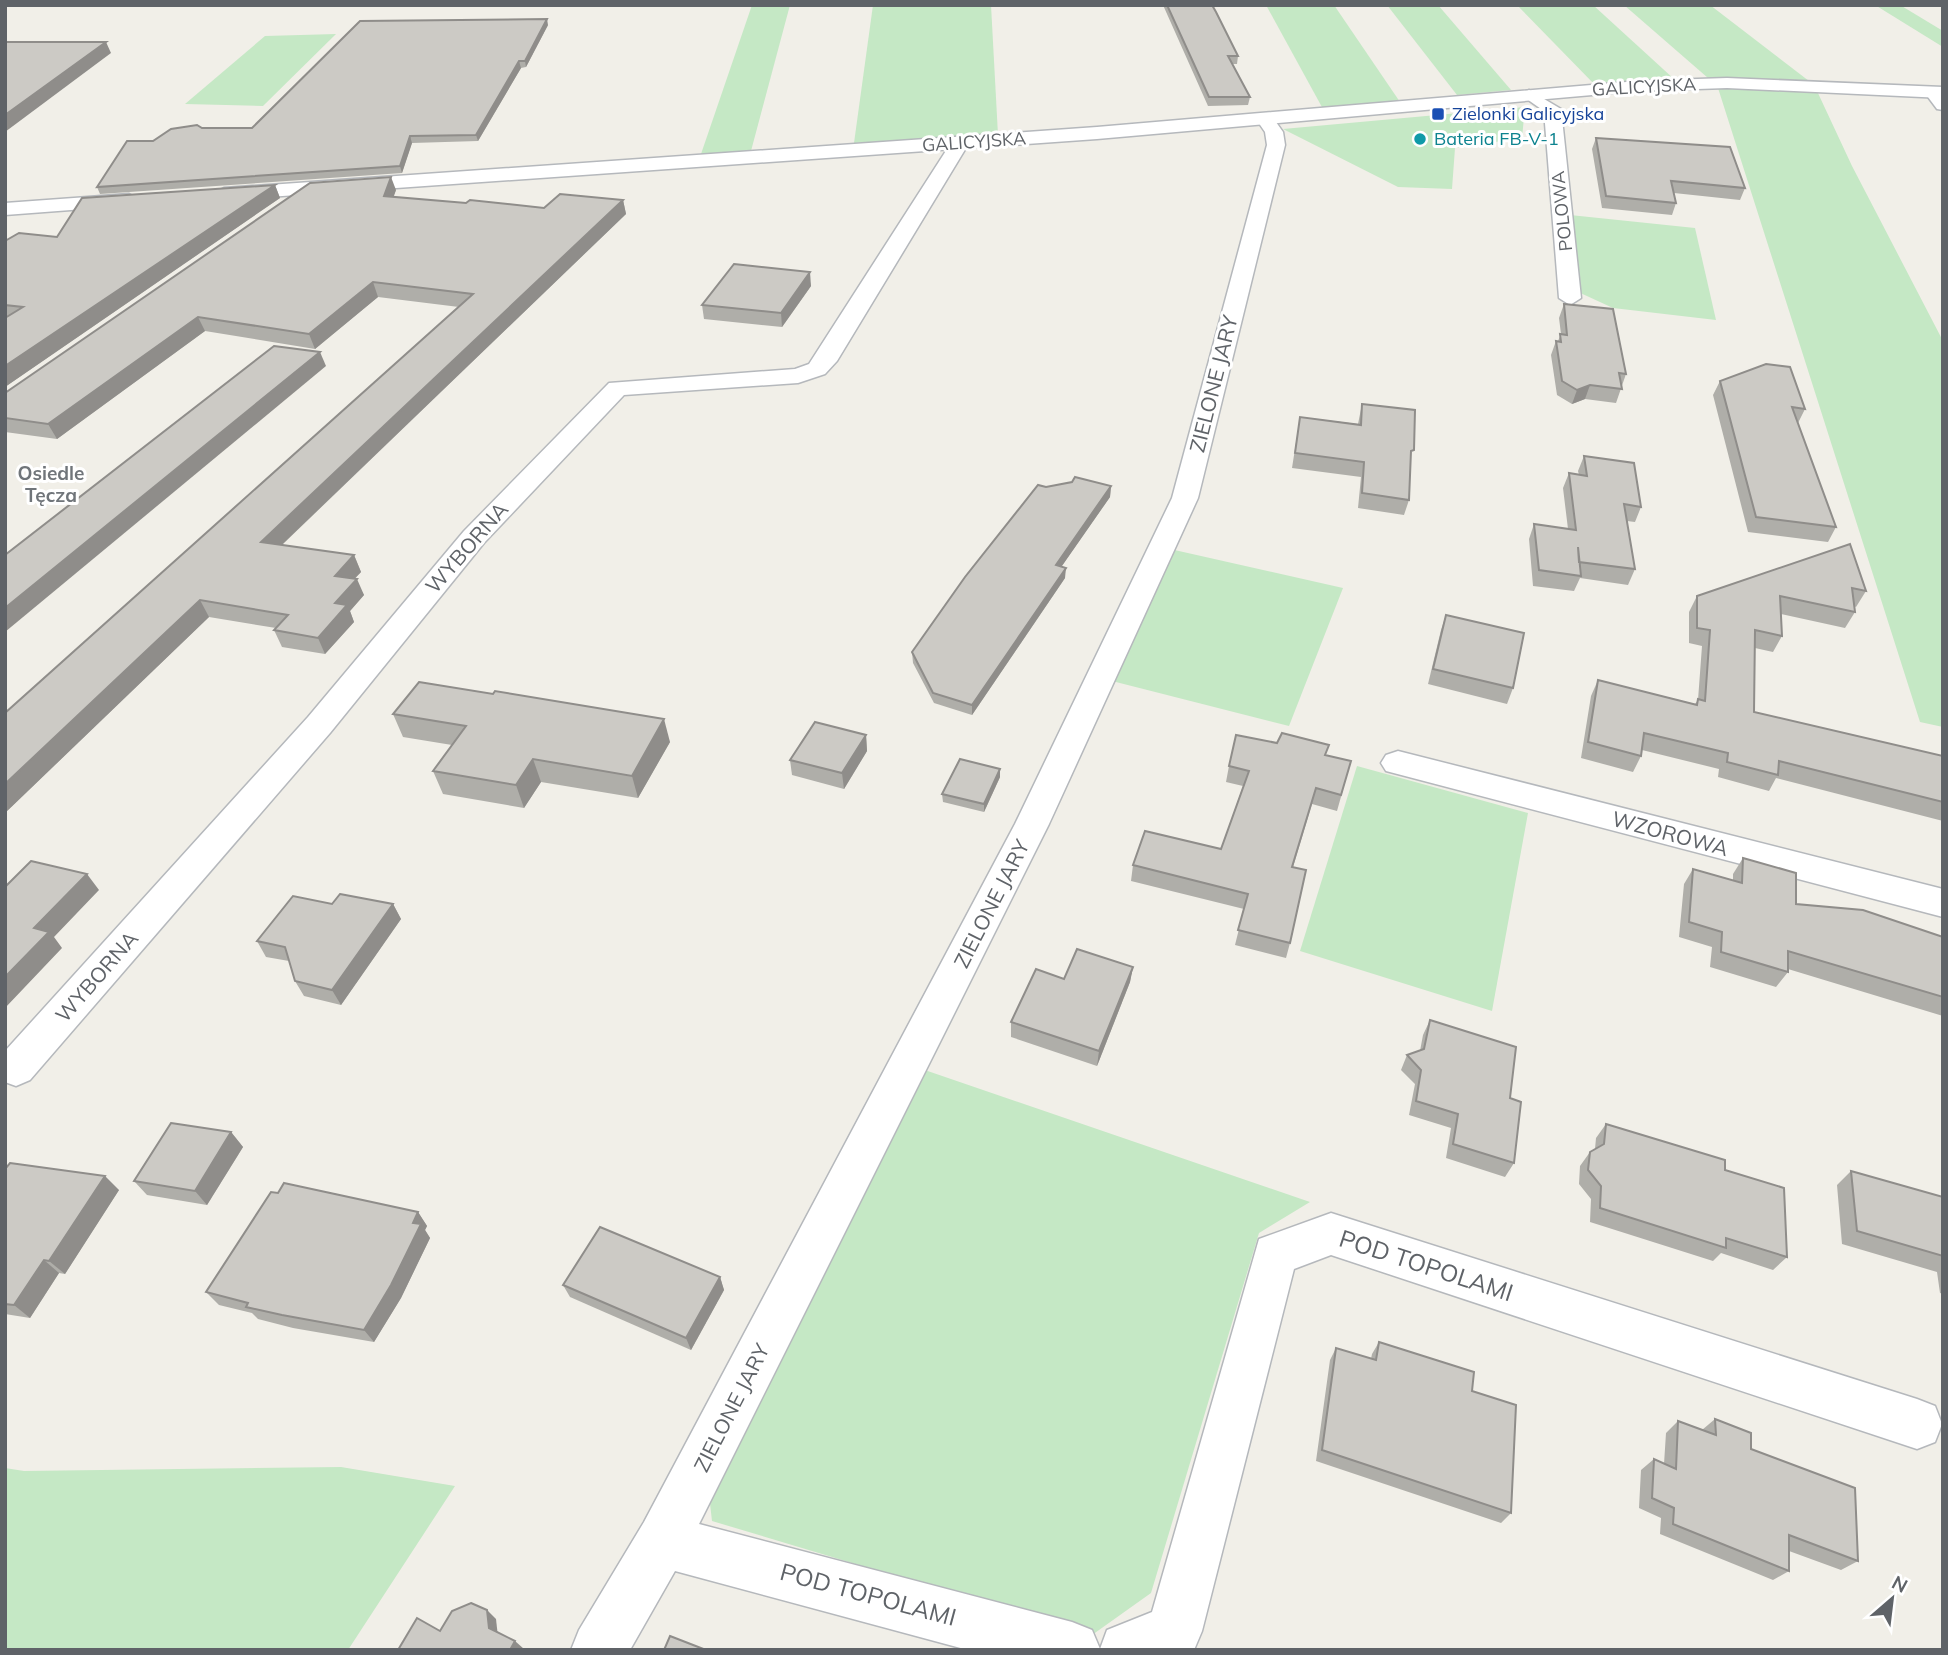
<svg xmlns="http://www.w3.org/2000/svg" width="1948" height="1655" viewBox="0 0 1948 1655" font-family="Mulish,sans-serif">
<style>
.green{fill:#c5e8c5}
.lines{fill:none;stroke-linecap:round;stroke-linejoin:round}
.minor-casing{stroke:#b5b8bc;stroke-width:3}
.tertiary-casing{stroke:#b5b8bc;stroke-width:3}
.minor{fill:#fff;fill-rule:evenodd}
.tertiary{fill:#fff;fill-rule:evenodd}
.wall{fill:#afaea9}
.shaded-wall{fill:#8f8d8a}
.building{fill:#cccac5;stroke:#8f8d8a;stroke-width:2}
.transit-dot{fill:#1a4fb4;stroke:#fff;stroke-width:2.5}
.culture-dot{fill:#0f9aa8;stroke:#fff;stroke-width:2.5}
.labels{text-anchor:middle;stroke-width:6;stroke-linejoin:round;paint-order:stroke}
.far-street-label{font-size:18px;fill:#5f6368;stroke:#fff}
.far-transit-label{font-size:18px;fill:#164399;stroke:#fff;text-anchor:start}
.far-culture-label{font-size:18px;fill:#0d838f;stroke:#fff;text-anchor:start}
.far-neighbourhood-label{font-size:19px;font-weight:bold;fill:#70757a;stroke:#fff}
.street-label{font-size:21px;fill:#5f6368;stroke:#fff}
.near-street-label{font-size:24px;fill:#5f6368;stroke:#fff}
</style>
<rect width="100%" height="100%" fill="#f1efe8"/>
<g class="green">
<polygon points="752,5 790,5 751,151 701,154"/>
<polygon points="873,5 991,5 998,135 854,143"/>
<polygon points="1266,5 1334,5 1400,102 1323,109"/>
<polygon points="1387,5 1438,5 1511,90 1457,95"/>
<polygon points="1517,5 1593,5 1674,79 1595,85"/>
<polygon points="1624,5 1710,5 1809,81 1708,78"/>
<polygon points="1875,5 1900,5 1943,31 1943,47"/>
<polygon points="336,34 263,106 185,104 265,36"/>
<polygon points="1718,88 1817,91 1852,166 1943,341 1943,727 1920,722"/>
<polygon points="1525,107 1522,138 1455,148 1452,189 1398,187 1283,129"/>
<polygon points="1570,215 1695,228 1716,320 1613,308 1576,291"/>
<polygon points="1170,549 1343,588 1289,726 1112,681"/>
<polygon points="1357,766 1528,813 1492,1011 1300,951"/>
<polygon points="916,1067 1310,1202 1259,1233 1151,1593 1092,1635 712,1521 708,1486"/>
<polygon points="341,1467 455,1486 348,1650 5,1650 5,1468 24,1471"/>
</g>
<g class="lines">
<defs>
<g id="minor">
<polygon points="1933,88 1943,94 1943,110 1937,109 1925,93"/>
<polygon points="1529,90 1561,109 1581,298 1570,305 1559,298 1544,111 1521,95"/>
<polygon points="1265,114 1271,115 1283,132 1285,145 1198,498 1049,824 699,1524 1072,1622 1092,1630 1100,1649 1107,1630 1152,1612 1259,1239 1331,1213 1917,1399 1935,1406 1942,1424 1935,1442 1917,1449 1331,1255 1294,1269 1202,1631 1194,1650 968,1650 675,1571 630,1650 571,1650 579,1630 644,1522 1015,824 1172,498 1267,145 1265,132 1256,119"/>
<polygon points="960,138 969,143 837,361 825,374 798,383 624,395 484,543 330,733 30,1080 16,1086 5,1082 5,1051 308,717 464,531 609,383 795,369 809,364 951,143"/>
<polygon points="1398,751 1943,889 1943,917 1386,771 1381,763 1386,755"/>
</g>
<g id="tertiary">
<polygon points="1727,78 1943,87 1943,98 1727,88 1638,91 1097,139 224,200 213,194 224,188 1097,127 1638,81"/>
<polygon points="129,194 140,200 137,205 5,215 5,203"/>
</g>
</defs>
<use href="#minor" class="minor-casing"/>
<use href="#tertiary" class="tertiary-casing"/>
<use href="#minor" class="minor"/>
<use href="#tertiary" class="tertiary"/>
</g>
<g class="wall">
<polygon points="1163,5 1212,5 1238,56 1237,64 1232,64 1250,97 1248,105 1208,106"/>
<polygon points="548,25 526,67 521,68 478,141 412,143 402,173 100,194 97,187 153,141 202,128 252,128"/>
<polygon points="1596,138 1745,188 1740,200 1674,193 1676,203 1672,215 1602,208 1592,149"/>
<polygon points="275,185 280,198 5,387 5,241 57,237"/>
<polygon points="396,190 393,197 466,203 544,208 623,200 626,214 282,545 354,555 361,572 354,579 364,595 350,611 354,622 325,654 282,647 274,630 276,628 209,617 5,813 459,307 378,297 315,349 205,331 57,439 5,432 5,393"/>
<polygon points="811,286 782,327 704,319 702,305"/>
<polygon points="1564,304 1626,374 1616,403 1585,399 1572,404 1557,395 1551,355 1556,341 1558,341 1561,334 1559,318"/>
<polygon points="1720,381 1805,409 1798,423 1836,527 1828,542 1748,532 1713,395"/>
<polygon points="1362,404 1410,462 1409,500 1404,515 1358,508 1361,477 1292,468 1300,417 1358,424"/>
<polygon points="1584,456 1641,507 1635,522 1627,521 1635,569 1628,585 1580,578 1574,591 1533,586 1529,539 1534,524 1568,529 1563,488 1569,473 1579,475 1578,471"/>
<polygon points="1072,482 1111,486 1110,497 1061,567 1065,578 972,715 934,703 913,663 912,652 1046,487"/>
<polygon points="1850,544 1866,591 1856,607 1854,606 1855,612 1845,628 1781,614 1782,636 1773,652 1755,648 1754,712 1943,756 1943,821 1776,778 1769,791 1718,777 1719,769 1642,750 1641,756 1633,772 1581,758 1591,696 1598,680 1695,704 1698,700 1702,646 1689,643 1689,612 1697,596"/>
<polygon points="1446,615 1513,688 1507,704 1428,684 1441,630"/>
<polygon points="393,714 670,742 638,798 541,782 524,808 443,794 433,771 452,745 403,737"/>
<polygon points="866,735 867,751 844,789 792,775 790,760"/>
<polygon points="1326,755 1351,761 1337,811 1312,804 1293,867 1290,943 1286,958 1235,945 1244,909 1131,881 1133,865 1221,849 1243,786 1226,782 1229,766"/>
<polygon points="1000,769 1000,777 984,812 943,802 942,794"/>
<polygon points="1743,858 1796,904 1943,937 1943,1016 1788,969 1788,972 1776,987 1710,967 1712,947 1679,937 1684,884 1693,869 1733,880 1733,874"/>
<polygon points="393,904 401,919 341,1005 304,996 295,981 289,961 266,957 257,941"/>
<polygon points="1133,967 1130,982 1097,1066 1011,1037 1011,1022 1064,979"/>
<polygon points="1430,1020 1510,1098 1514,1163 1505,1177 1446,1158 1451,1128 1409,1115 1415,1084 1401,1070 1407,1055 1420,1051 1423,1035"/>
<polygon points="1606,1124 1725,1170 1787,1257 1773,1270 1721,1253 1713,1261 1590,1222 1591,1199 1579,1184 1580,1166 1590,1152 1595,1149 1596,1138"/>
<polygon points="231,1132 243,1147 207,1205 147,1195 134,1181"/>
<polygon points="5,1169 119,1190 65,1274 59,1273 30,1318 5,1314"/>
<polygon points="1851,1171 1943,1197 1943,1294 1940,1293 1937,1272 1842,1244 1837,1185"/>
<polygon points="418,1212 427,1226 425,1230 430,1238 401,1298 374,1342 293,1328 258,1319 252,1313 219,1305 206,1292"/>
<polygon points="720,1277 724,1290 691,1350 570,1297 563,1285"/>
<polygon points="1379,1342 1472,1391 1511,1513 1501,1523 1316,1461 1330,1360 1336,1348 1371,1359 1372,1354"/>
<polygon points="1715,1419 1751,1449 1858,1561 1841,1570 1789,1551 1789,1571 1773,1580 1660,1534 1661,1518 1639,1508 1641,1470 1654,1459 1664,1464 1666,1433 1678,1421 1702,1430"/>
</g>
<g class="shaded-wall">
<polygon points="547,19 548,25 526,67 525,61"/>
<polygon points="106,42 111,53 5,132 5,115"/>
<polygon points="519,61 521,68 478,141 476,135"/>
<polygon points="410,136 412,143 402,173 400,166"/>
<polygon points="391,177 396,190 389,210 384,196"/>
<polygon points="275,185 280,198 5,387 5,366"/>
<polygon points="623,200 626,214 268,558 261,542"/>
<polygon points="810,272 811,286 782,327 781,313"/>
<polygon points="373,282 378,297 315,349 309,334"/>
<polygon points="198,317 205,331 57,439 48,424"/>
<polygon points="320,352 326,366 5,632 5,608"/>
<polygon points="1590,385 1585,399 1572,404 1577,390"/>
<polygon points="1111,486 1110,497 1055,576 1056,565"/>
<polygon points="354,555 361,572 342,592 335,576"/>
<polygon points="1066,568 1065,578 972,715 972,705"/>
<polygon points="357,579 364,595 350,611 354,622 325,654 318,638 335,603"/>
<polygon points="200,600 209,617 5,813 5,784"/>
<polygon points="664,719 670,742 638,798 632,776"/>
<polygon points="866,735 867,751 844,789 842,773"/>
<polygon points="533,759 541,782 524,808 516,785"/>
<polygon points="1000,769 1000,777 984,812 984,804"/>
<polygon points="87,874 99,890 54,937 62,948 5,1008 5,977 34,928"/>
<polygon points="393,904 401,919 341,1005 332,990"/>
<polygon points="1133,967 1130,982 1097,1066 1099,1051"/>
<polygon points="231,1132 243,1147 207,1205 195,1191"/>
<polygon points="105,1176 119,1190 65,1274 49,1261"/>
<polygon points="418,1212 427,1226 425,1230 430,1238 401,1298 374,1342 364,1330"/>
<polygon points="44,1260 59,1273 30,1318 14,1305"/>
<polygon points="720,1277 724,1290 691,1350 686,1338"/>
<polygon points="487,1610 496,1619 498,1637 489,1628"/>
<polygon points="515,1641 524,1649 524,1650 510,1650"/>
</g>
<g class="building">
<polygon points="1167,5 1212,5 1216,12 1238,56 1228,56 1250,97 1209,97"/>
<polygon points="547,19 525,61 519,61 476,135 410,136 400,166 97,187 127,141 153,141 171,129 197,125 202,128 252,128 360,21"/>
<polygon points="5,42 106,42 5,115"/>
<polygon points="1596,138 1730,147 1745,188 1671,181 1676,203 1606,196"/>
<polygon points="391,177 384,196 466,203 470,200 544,208 560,194 623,200 261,542 354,555 335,576 357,579 335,603 347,605 318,638 274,630 288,615 200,600 5,784 5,713 473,294 373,282 309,334 198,317 48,424 5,418 5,393 310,183"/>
<polygon points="275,185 5,366 5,318 23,307 5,305 5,241 19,233 57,237 82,198"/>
<polygon points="734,264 810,272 781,313 702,305"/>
<polygon points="1564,304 1613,309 1626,374 1619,373 1622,389 1590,385 1577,390 1562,381 1556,341 1561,342 1560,334 1567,335"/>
<polygon points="274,346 320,352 5,608 5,555"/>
<polygon points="1766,364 1790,367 1805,409 1792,407 1836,527 1756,517 1720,381"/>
<polygon points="1362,404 1415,410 1414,450 1411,451 1409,500 1362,493 1364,462 1295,453 1300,417 1361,425"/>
<polygon points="1584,456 1634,463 1641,507 1624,504 1635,569 1579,562 1578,547 1581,576 1539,570 1534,524 1576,530 1569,473 1587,476"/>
<polygon points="1075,477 1111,486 1056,565 1066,568 972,705 933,693 912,652 965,577 1038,485 1046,487 1072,482"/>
<polygon points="1850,544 1866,591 1852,588 1855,612 1780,596 1782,636 1755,630 1754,712 1943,756 1943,802 1779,761 1778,775 1727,762 1728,753 1644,733 1641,756 1588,742 1598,680 1697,705 1698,699 1705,701 1710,630 1697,628 1697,596"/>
<polygon points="1446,615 1524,633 1513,688 1433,669"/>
<polygon points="419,682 493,694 495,691 664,719 632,776 533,759 516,785 433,771 466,726 393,714"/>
<polygon points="815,722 866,735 842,773 790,760"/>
<polygon points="1282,733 1329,745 1325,755 1351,761 1341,795 1316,788 1292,867 1306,870 1290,943 1238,930 1248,894 1133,865 1145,831 1221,849 1249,771 1229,766 1236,735 1277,743"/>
<polygon points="960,759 1000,769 984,804 942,794"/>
<polygon points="1743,858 1796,873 1796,904 1863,910 1943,937 1943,997 1788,951 1788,972 1721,952 1722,932 1689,922 1693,869 1742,883"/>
<polygon points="31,861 87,874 34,928 49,932 5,977 5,887"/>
<polygon points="340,894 393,904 332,990 295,981 285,947 257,941 293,896 332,904"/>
<polygon points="1077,949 1133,967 1099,1051 1011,1022 1036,969 1064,979"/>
<polygon points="1430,1020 1516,1047 1510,1098 1521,1102 1514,1163 1453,1144 1458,1114 1416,1101 1421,1070 1407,1055 1424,1049"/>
<polygon points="171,1123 231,1132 195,1191 134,1181"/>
<polygon points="1606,1124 1725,1160 1725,1170 1784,1188 1787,1257 1726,1238 1726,1248 1600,1208 1601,1186 1588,1170 1590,1152 1604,1144"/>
<polygon points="10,1163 105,1176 49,1261 44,1260 14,1305 5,1304 5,1169"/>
<polygon points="1851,1171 1943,1197 1943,1256 1857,1231"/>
<polygon points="284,1183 418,1212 413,1223 421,1224 391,1285 364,1330 282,1315 246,1307 248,1303 206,1292 271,1192 278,1193"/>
<polygon points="600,1227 720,1277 686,1338 563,1285"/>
<polygon points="1379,1342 1474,1372 1472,1391 1516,1405 1511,1513 1322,1450 1336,1348 1376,1360"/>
<polygon points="1715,1419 1751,1433 1751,1449 1855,1488 1858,1561 1789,1535 1789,1571 1673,1524 1674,1508 1652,1498 1654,1459 1676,1469 1678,1421 1716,1435"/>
<polygon points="471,1603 487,1610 489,1628 515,1641 510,1650 398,1650 417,1618 440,1631 452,1611"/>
<polygon points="670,1636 706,1650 664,1650"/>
</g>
<rect class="transit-dot" x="1431" y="107" width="14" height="14" rx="3.5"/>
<circle class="culture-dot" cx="1420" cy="139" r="7"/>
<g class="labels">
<g class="far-street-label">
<text transform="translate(1644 87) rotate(-3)" y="6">GALICYJSKA</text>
<text transform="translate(974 142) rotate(-4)" y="6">GALICYJSKA</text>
<text transform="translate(1562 211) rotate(-96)" y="6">POLOWA</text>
</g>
<g class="far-transit-label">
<text x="1452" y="120">Zielonki Galicyjska</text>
</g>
<g class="far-culture-label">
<text x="1434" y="145">Bateria FB-V-1</text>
</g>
<g class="far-neighbourhood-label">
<text x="51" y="480">Osiedle<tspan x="51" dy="22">Tęcza</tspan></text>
</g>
<g class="street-label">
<text transform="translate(1214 384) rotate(-76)" y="7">ZIELONE JARY</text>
<text transform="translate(467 548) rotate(-49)" y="7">WYBORNA</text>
<text transform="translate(1670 834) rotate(15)" y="7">WZOROWA</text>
<text transform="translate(992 904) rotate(-63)" y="7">ZIELONE JARY</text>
<text transform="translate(97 977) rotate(-49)" y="7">WYBORNA</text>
<text transform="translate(732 1408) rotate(-63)" y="7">ZIELONE JARY</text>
</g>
<g class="near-street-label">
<text transform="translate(1426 1266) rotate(18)" y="8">POD TOPOLAMI</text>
<text transform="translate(868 1595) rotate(15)" y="8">POD TOPOLAMI</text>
</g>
</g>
<rect width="1948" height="1655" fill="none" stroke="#5f6368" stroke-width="14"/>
<g transform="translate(1892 1599) rotate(28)" stroke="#ffffff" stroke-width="5" paint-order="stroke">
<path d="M0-5L12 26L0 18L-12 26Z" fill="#5f6368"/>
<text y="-10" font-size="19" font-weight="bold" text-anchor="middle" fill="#5f6368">N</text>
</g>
</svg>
